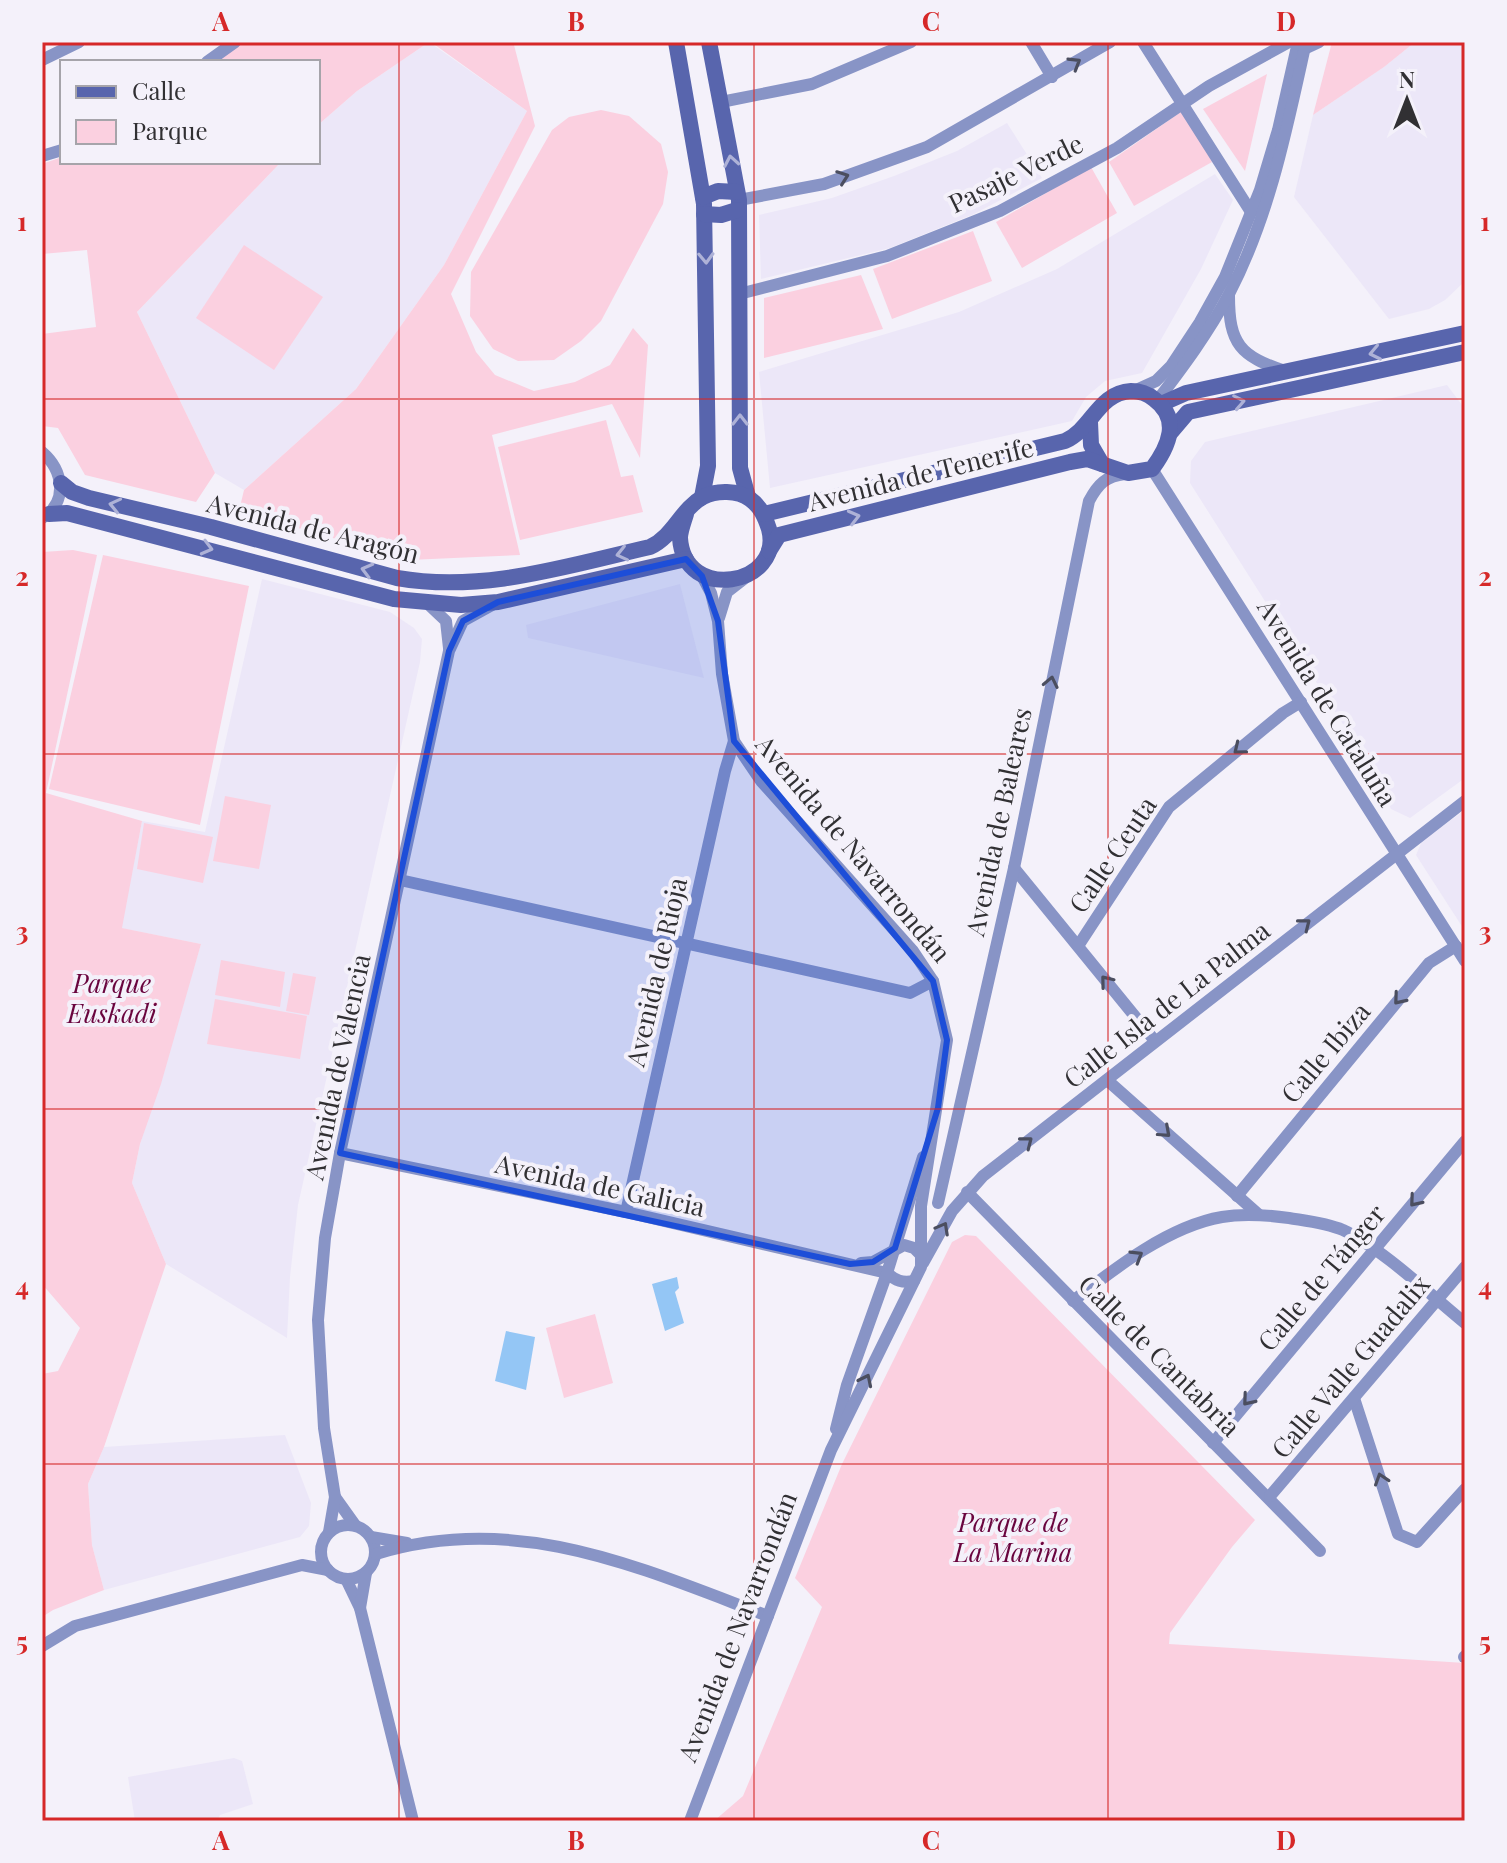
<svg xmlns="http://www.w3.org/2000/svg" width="1507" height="1863" viewBox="0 0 1507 1863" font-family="'Playfair Display',serif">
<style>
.built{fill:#ece7f8}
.green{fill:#fbd0e0}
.water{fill:#94c6f5}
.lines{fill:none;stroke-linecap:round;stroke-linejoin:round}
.street{stroke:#8894c6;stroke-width:12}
.secondary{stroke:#5865ad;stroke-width:16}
.oneway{stroke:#4b4e5f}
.oneway2{stroke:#aeb2d7}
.marked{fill:#1d4ed8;fill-opacity:0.2;stroke:#1d4ed8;stroke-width:6;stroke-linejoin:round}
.grid{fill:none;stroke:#d62828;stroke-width:2;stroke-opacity:0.55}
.labels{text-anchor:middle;stroke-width:8;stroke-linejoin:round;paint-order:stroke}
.street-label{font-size:26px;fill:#313033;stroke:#f4f1fa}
.park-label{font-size:26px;font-style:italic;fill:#69043e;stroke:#f4f1fa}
.neatline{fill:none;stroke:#d62828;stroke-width:3}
.grid-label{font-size:26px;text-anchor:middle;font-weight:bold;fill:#d62828}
</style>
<rect width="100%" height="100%" fill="#f4f1fa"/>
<g class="built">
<polygon points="429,42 527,111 444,265 356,389 244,490 215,473 137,312 281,162 318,162 318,125 357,91"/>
<polygon points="1415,42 1465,42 1465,281 1445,300 1429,309 1389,319 1294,197 1313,115 1384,67"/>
<polygon points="1007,123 1042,178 974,214 890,248 761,279 759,215 832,198 894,176 957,151"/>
<polygon points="1215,174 1233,200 1201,269 1142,373 1105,381 1086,397 1072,421 770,488 759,372 959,312 1057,269"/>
<polygon points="1447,385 1465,409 1465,778 1410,818 1391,809 1372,770 1190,483 1191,461 1205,442"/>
<polygon points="262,579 390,612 414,628 422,639 420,662 298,1205 290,1277 287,1338 166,1264 132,1183 140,1144 201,944 121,928 142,821 205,832"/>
<polygon points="680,584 704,678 528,638 526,625"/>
<polygon points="1465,810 1465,931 1416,855 1422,841"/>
<polygon points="285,1435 311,1503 309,1526 300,1537 104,1590 92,1545 88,1484 104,1447"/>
<polygon points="234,1758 242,1761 253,1804 220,1815 217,1821 135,1821 128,1777"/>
</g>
<g class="green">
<polygon points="243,42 429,42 357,91 318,125 318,62 217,62"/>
<polygon points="431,42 527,42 514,45 535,126 451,294 476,352 495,375 534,391 575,382 610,365 633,328 648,345 640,458 612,404 492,435 520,555 409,560 239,511 244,490 356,389 444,265 527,111"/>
<polygon points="1332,42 1415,42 1384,67 1313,115"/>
<polygon points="1267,74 1245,171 1203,109"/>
<polygon points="1185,109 1212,162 1134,206 1109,162"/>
<polygon points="601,110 629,116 661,144 668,172 663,204 601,321 581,341 554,360 518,361 493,349 470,316 471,272 552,130 569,117"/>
<polygon points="62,157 62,162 281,162 137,312 215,473 196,502 85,475 58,428 42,426 42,334 96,327 87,250 42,254 42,164"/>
<polygon points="1091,167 1117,213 1022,268 996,222"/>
<polygon points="973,231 992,281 892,319 873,269"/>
<polygon points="244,245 323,297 274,370 196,318"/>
<polygon points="861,275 883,329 764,358 764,298"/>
<polygon points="606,420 621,477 633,475 643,512 520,540 498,447"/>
<polygon points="73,550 97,555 46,793 142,821 122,928 201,944 161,1084 140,1144 132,1183 166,1264 104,1447 88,1484 92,1545 104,1590 53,1610 42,1617 42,1374 58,1371 80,1328 42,1284 42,552"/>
<polygon points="103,555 249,586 200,825 49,789"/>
<polygon points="225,796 271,805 259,869 213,861"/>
<polygon points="144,823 213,837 203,883 137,869"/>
<polygon points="221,960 285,972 280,1007 215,995"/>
<polygon points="293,973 316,977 309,1015 286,1011"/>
<polygon points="215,999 307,1016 300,1059 207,1044"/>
<polygon points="965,1235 976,1236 980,1240 1255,1520 1232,1547 1170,1633 1169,1644 1465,1663 1465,1821 714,1821 743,1796 822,1607 795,1578 842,1464 952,1242"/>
<polygon points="595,1314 613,1383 564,1398 546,1328"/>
</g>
<g class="water">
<polygon points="677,1277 679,1288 675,1292 684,1323 665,1331 652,1284"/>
<polygon points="506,1331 535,1337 526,1390 495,1381"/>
</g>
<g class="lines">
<g class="street">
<polyline points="1031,42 1052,77"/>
<polyline points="1143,42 1251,212"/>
<polyline points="1304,49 1319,42"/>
<polyline points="42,60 79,42"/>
<polyline points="207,62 235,42"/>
<polyline points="721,102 812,84 911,42"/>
<polyline points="42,156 62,150"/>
<polyline points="739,200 824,184 927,147 1110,42"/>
<polyline points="739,294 887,256 1000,211 1117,148 1209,86 1289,42"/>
<path d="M1229,296C1229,344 1240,356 1285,371"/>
<polyline points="1134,391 1156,381 1171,366 1200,322 1225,277 1260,190 1278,130 1298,42"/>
<path d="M1157,401C1183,367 1209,332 1229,294C1270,215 1287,128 1306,42"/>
<path d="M42,452C63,470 69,502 42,518"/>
<polyline points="1152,469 1465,961"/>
<polyline points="428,604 446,621 449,648"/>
<polyline points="719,618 727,592 745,578"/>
<polyline points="1014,868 1155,1041"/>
<polyline points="400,880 910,993 933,981"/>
<polyline points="1078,946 1169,807 1283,713 1301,702"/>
<polyline points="1107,1080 1258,1214"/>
<path d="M340,1153L626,1212L887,1273C896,1281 902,1283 914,1281"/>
<polyline points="967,1192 1320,1551"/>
<polyline points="1237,1196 1429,963 1456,946"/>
<path d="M938,1203L1014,868L1089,501C1098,484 1106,476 1125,474"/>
<polyline points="626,1212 725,771 734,741"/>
<polyline points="861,1263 873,1262 904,1245 914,1248 921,1255"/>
<polyline points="923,1263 952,1211 983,1176 1465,801"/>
<path d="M1073,1301C1115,1268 1169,1226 1222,1217C1244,1213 1267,1215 1289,1218C1307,1221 1326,1223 1343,1230C1380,1247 1432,1296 1465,1323"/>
<polyline points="1354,1398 1398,1534 1417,1542 1465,1489"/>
<polyline points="836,1429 847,1385 887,1273 923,1157"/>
<polyline points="1213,1443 1465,1141"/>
<polyline points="1270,1496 1465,1267"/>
<polyline points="335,1497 355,1525"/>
<circle cx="348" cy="1552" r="27"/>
<polyline points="329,1532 335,1497 324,1428 318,1320 325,1238 340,1153 449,651 463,621 492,605"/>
<polyline points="371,1537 407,1543"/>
<path d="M376,1554C517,1511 638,1567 768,1616"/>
<polyline points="346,1579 360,1608 413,1821"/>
<polyline points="360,1608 366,1573"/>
<polyline points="42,1646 75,1626 302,1565 328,1570"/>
<polyline points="1464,1657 1465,1656"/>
<polyline points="690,1821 831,1450 921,1267 921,1206 947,1040 933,981 913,951 761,781 734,741 722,674 718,621 711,593 702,576"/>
</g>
<g class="secondary">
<polyline points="676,42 704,204 708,466 702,497"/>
<polyline points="709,42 739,200 740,468 748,497"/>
<polyline points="703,197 718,191 737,192"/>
<polyline points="704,214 721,215 737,210"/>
<polyline points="1161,404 1186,393 1465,333"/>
<polyline points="1090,422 1091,445 1102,464"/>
<polyline points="1171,432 1188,412 1465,352"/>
<path d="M61,483L72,492L89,498L211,527L397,578C484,593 566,566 650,547C674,536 681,509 703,497C716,490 738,490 750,499C761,507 765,517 769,529C784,586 684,603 680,538C680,531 684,521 686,514"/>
<polyline points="49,514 67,513 394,599 461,605 498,602 686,559"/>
<path d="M764,514L1065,441C1092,429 1098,393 1131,391C1139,391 1148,394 1154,399C1181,419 1169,446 1152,469L1128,473L1087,459L1070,462L779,535L769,551"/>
</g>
</g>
<defs><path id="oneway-chevron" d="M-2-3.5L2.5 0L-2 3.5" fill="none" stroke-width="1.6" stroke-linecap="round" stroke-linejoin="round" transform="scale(2)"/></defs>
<g class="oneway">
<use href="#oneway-chevron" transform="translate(1075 63) rotate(-31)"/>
<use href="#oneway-chevron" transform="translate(843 177) rotate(-20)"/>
<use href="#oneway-chevron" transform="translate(1051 682) rotate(-78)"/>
<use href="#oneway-chevron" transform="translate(1239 749) rotate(141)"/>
<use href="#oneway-chevron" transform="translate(1305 924) rotate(-38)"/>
<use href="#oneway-chevron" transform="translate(1106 981) rotate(-129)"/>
<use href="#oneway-chevron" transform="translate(1399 999) rotate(130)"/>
<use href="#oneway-chevron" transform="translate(1165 1132) rotate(42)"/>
<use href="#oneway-chevron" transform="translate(1027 1142) rotate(-38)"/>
<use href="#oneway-chevron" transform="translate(1415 1201) rotate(130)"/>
<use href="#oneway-chevron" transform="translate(943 1228) rotate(-61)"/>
<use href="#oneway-chevron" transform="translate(1137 1256) rotate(-31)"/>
<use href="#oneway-chevron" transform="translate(866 1380) rotate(-64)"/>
<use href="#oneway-chevron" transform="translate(1248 1400) rotate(130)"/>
<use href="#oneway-chevron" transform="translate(1381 1479) rotate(-108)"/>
</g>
<g class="oneway2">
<use href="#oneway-chevron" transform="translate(731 161) rotate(-100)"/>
<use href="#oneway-chevron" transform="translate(706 258) rotate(88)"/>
<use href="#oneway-chevron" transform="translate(1375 353) rotate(168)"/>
<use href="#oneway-chevron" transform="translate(1239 402) rotate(-11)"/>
<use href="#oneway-chevron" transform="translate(740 420) rotate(-90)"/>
<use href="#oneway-chevron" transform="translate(115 505) rotate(-167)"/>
<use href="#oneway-chevron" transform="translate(854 517) rotate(-14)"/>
<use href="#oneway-chevron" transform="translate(207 548) rotate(15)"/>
<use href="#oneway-chevron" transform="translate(622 554) rotate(167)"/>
<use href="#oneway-chevron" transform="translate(367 570) rotate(-165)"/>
</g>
<path class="marked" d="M686,559L702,576L718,621L734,741L933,981L947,1040L938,1108L895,1248L873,1262L850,1264L340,1153L449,651L463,621L498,602Z"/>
<path class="grid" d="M399,42V1821M754,42V1821M1108,42V1821M42,399H1465M42,754H1465M42,1109H1465M42,1464H1465"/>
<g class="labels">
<g class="street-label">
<text transform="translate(1016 174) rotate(-26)" y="9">Pasaje Verde</text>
<text transform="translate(921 475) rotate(-14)" y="9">Avenida de Tenerife</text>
<text transform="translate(313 529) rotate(14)" y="9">Avenida de Aragón</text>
<text transform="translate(1327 703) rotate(58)" y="9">Avenida de Cataluña</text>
<text transform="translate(999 822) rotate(-78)" y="9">Avenida de Baleares</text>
<text transform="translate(853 849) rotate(50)" y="9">Avenida de Navarrondán</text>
<text transform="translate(1113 855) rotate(-56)" y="9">Calle Ceuta</text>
<text transform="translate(657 972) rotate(-77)" y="9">Avenida de Rioja</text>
<text transform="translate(1167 1005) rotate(-38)" y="9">Calle Isla de La Palma</text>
<text transform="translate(1326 1053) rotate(-50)" y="9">Calle Ibiza</text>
<text transform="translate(338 1067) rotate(-78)" y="9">Avenida de Valencia</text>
<text transform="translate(600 1186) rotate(12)" y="9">Avenida de Galicia</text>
<text transform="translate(1322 1278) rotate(-50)" y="9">Calle de Tánger</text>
<text transform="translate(1159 1356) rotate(45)" y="9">Calle de Cantabria</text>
<text transform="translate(1351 1367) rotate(-50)" y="9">Calle Valle Guadalix</text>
<text transform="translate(738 1627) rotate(-69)" y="9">Avenida de Navarrondán</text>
</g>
<g class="park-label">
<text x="112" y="993">Parque<tspan x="112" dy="30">Euskadi</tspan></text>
<text x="1013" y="1532">Parque de<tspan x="1013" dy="30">La Marina</tspan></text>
</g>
</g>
<rect width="1507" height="1863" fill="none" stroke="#f4f1fa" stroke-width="88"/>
<rect x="60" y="60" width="260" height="104" fill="#f4f1fa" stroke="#a6a4aa" stroke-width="2"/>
<rect x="76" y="86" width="40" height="12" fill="#5865ad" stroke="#a6a4aa" stroke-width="2"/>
<text x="132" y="100" font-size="24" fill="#313033">Calle</text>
<rect x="76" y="120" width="40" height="24" fill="#fbd0e0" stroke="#a6a4aa" stroke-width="2"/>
<text x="132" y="140" font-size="24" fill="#313033">Parque</text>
<g transform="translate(1407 100)" stroke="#f4f1fa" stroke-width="6" paint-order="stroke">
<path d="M0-6L14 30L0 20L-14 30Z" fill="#313033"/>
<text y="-12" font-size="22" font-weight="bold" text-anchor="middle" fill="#313033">N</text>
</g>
<rect x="44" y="44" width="1419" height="1775" class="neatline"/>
<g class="grid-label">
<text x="221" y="31">A</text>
<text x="576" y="31">B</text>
<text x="931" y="31">C</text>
<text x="1286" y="31">D</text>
<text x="22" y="231">1</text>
<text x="1485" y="231">1</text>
<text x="22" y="586">2</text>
<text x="1485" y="586">2</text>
<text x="22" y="941">3</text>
<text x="1485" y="941">3</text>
<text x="22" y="1296">4</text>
<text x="1485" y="1296">4</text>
<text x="22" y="1651">5</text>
<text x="1485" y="1651">5</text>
<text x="221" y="1850">A</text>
<text x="576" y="1850">B</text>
<text x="931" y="1850">C</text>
<text x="1286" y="1850">D</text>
</g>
</svg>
